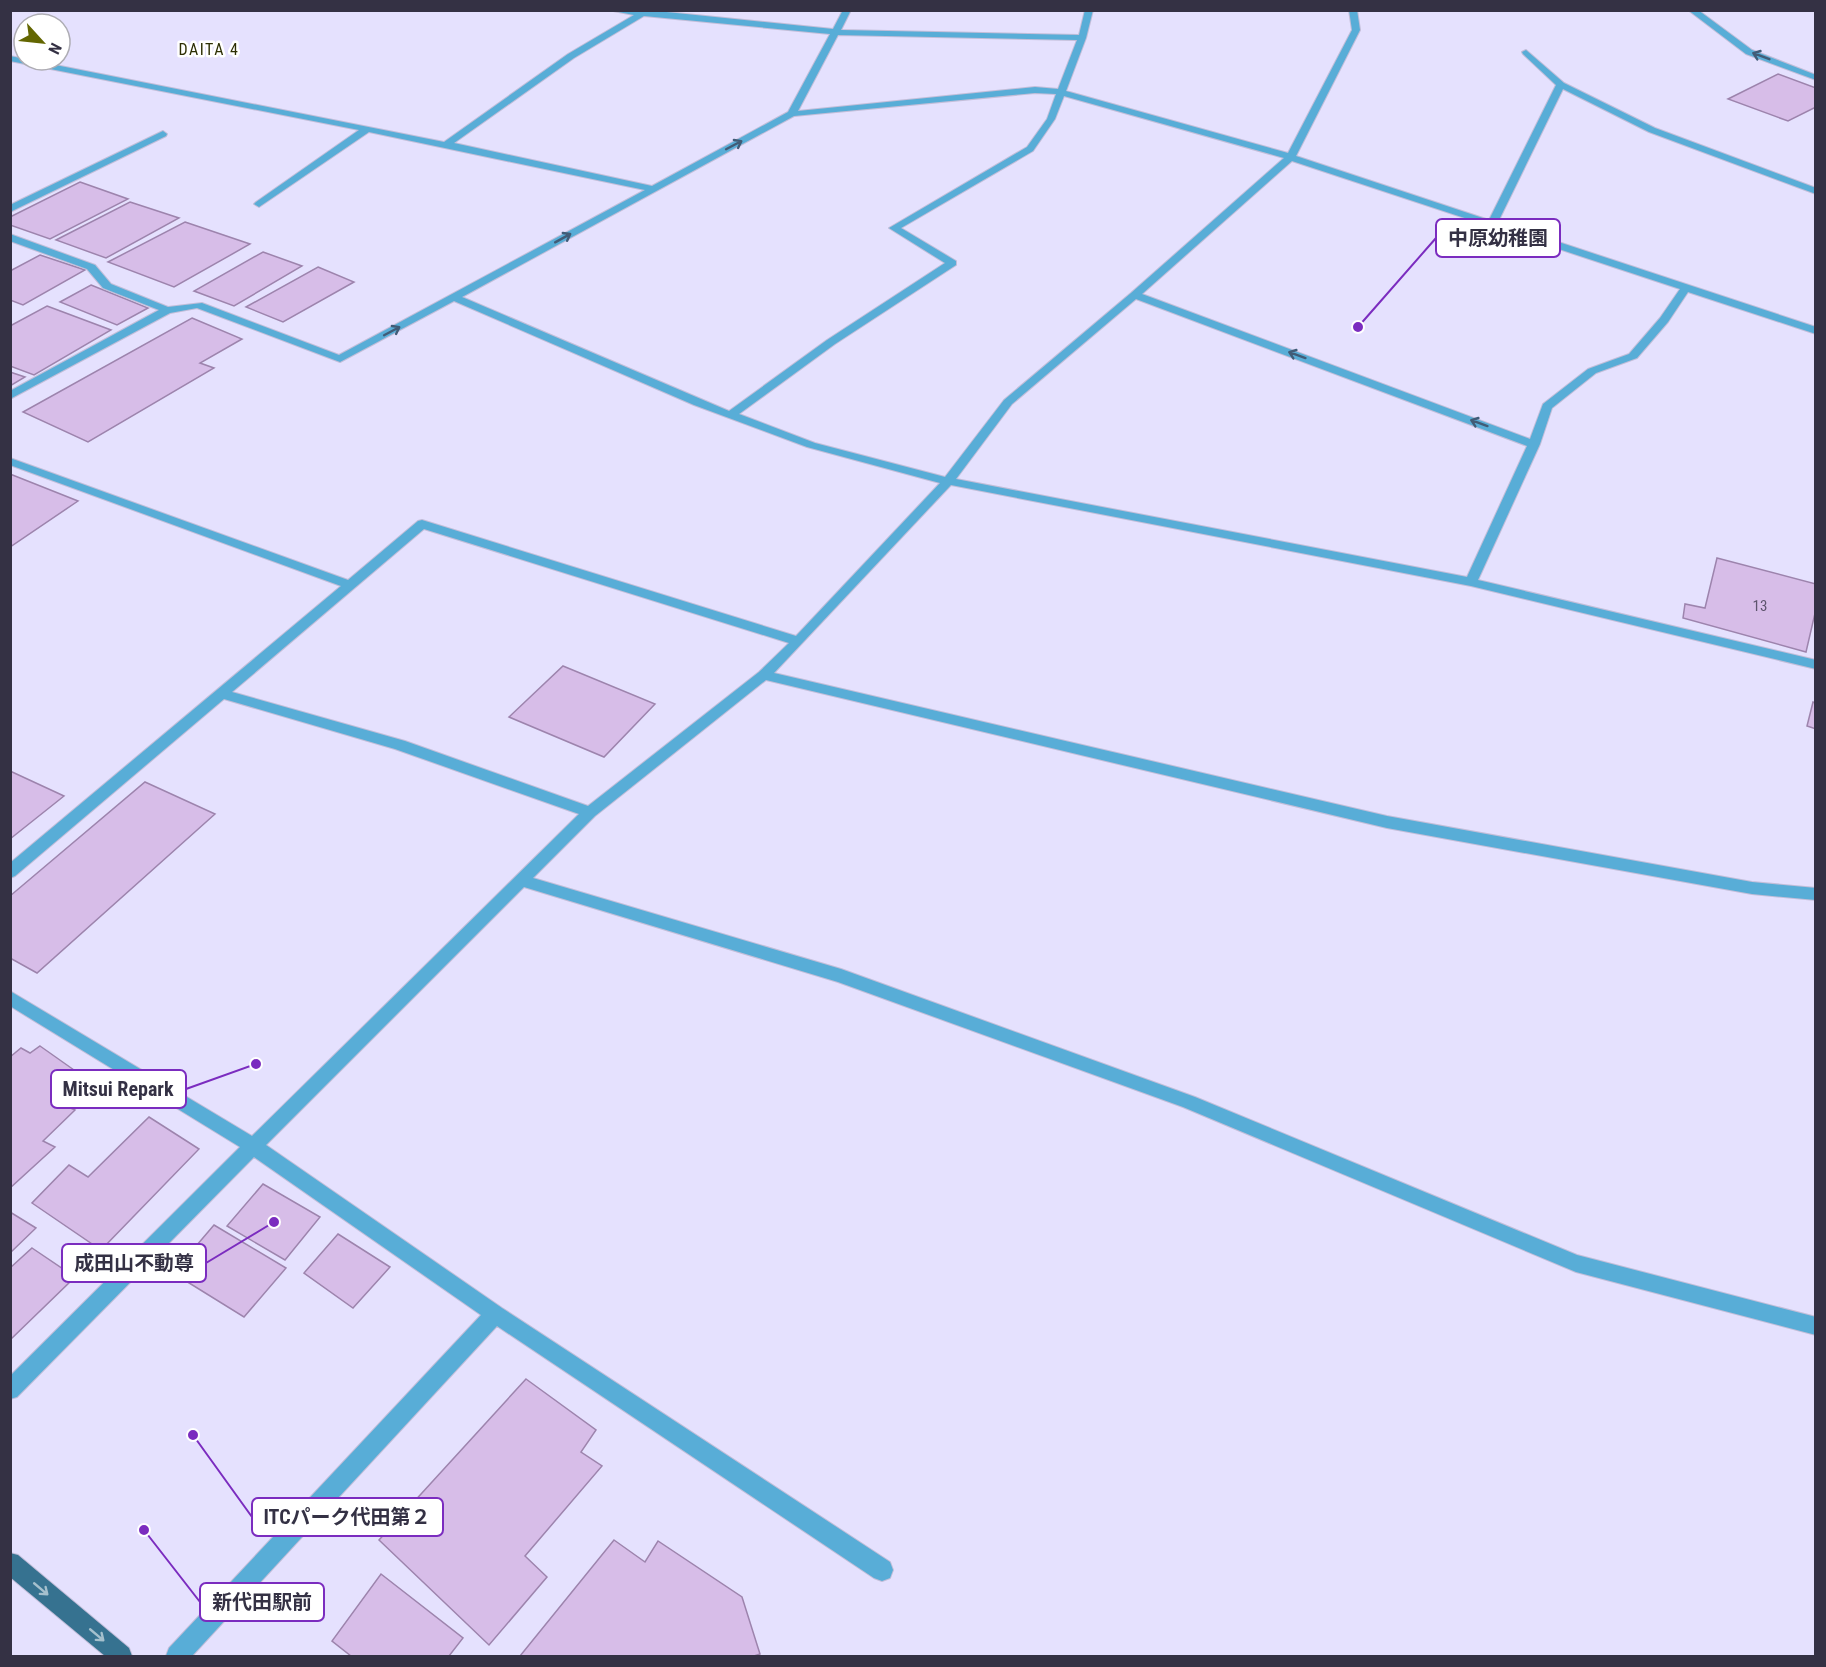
<svg xmlns="http://www.w3.org/2000/svg" width="1826" height="1667" viewBox="0 0 1826 1667" font-family="'Roboto Condensed','Noto Sans JP',sans-serif">
<style>
.building{fill:#d7bde8;stroke:#9d84ad;stroke-width:1.5}
.lines{fill:none;stroke-linecap:round;stroke-linejoin:round}
.minor-casing{stroke:#c2bed9;stroke-width:2}
.major-casing{stroke:#c2bed9;stroke-width:2}
.minor{fill:#58add7;fill-rule:evenodd}
.major{fill:#367290;fill-rule:evenodd}
.oneway{stroke:#415c77}
.oneway2{stroke:#a5c0cd}
.labels{text-anchor:middle;stroke-width:5;stroke-linejoin:round;paint-order:stroke}
.number-label{font-size:15px;fill:#5d546d}
.far-neighbourhood-label{font-size:16px;letter-spacing:1.5px;fill:#2d2f04;stroke:#fff}
.leader{fill:none;stroke:#7b2cbf;stroke-width:2}
.callout-dot{fill:#7b2cbf;stroke:#fff;stroke-width:2}
.callout{fill:#fff;stroke:#7b2cbf;stroke-width:2}
.callout-label{font-size:20px;text-anchor:middle;font-weight:bold;fill:#343144}
</style>
<rect width="100%" height="100%" fill="#e5e1fe"/>
<g class="building">
<polygon points="1778,74 1816,88 1816,107 1788,121 1728,99"/>
<polygon points="80,182 128,199 50,239 10,225 10,217"/>
<polygon points="130,202 179,218 106,258 56,240"/>
<polygon points="185,222 250,244 174,287 108,262"/>
<polygon points="263,252 302,266 234,306 194,291"/>
<polygon points="40,255 85,270 23,305 10,300 10,271"/>
<polygon points="318,267 354,282 283,322 246,307"/>
<polygon points="91,285 148,308 117,325 60,302"/>
<polygon points="47,306 111,330 34,375 10,366 10,326"/>
<polygon points="192,318 242,339 200,363 214,368 88,442 23,412"/>
<polygon points="10,372 25,377 10,386"/>
<polygon points="10,474 78,501 10,547"/>
<polygon points="1717,558 1816,584 1816,609 1806,652 1683,618 1685,604 1705,608"/>
<polygon points="563,666 655,704 604,757 509,717"/>
<polygon points="1813,702 1816,703 1816,729 1807,726"/>
<polygon points="10,771 64,796 10,839"/>
<polygon points="145,782 215,814 37,973 10,958 10,896"/>
<polygon points="40,1046 91,1082 66,1106 75,1110 43,1141 55,1147 10,1188 10,1057 21,1048 30,1053"/>
<polygon points="149,1117 199,1149 101,1250 32,1203 69,1165 88,1177"/>
<polygon points="263,1184 320,1217 285,1260 227,1226"/>
<polygon points="10,1212 36,1228 10,1253"/>
<polygon points="214,1225 286,1268 244,1317 173,1273"/>
<polygon points="338,1234 390,1267 353,1308 304,1273"/>
<polygon points="32,1248 75,1277 10,1340 10,1268"/>
<polygon points="526,1379 596,1430 581,1452 602,1466 525,1556 547,1577 489,1645 379,1540"/>
<polygon points="614,1540 645,1562 658,1541 742,1597 760,1654 754,1656 520,1656"/>
<polygon points="381,1574 463,1638 449,1656 351,1656 332,1641"/>
</g>
<g class="lines">
<defs>
<g id="minor">
<path d="M608,10H647L833,29L843,10H851L841,30L1079,35L1085,10H1093L1086,38L1066,91L1288,153L1352,30L1349,10H1357L1360,30L1296,156L1489,220L1556,85L1523,54L1522,52L1526,50L1564,83L1655,128L1816,188V194L1649,132L1563,89L1498,222L1816,327V334L1688,292L1668,322L1637,358L1596,373L1552,408L1540,444L1478,580L1816,660V669L1471,586L951,485L774,673L1387,816L1752,882L1816,888V900L1752,894L1387,828L766,680L595,816L533,878L841,969L1195,1097L1577,1255L1816,1317V1335L1576,1272L1183,1107L838,982L524,887L266,1145L502,1308L890,1562L893,1570L890,1578L882,1581L874,1578L497,1326L192,1656H166L169,1648L481,1315L254,1157L17,1397L10,1399V1376L240,1147L10,1006V991L252,1136L579,814L395,749L224,699L15,876L10,878V863L341,586L10,465V458L348,580L418,521L422,520L796,636L940,483L807,447L694,405L454,301L340,362L197,308L170,313L10,399V391L159,310L103,288L87,269L10,241V234L95,265L111,284L168,307L202,303L339,355L645,190L369,132L259,207L254,204L256,202L359,130L10,61V56L444,142L568,54L634,15ZM644,16L830,34L788,112L652,186L454,143L574,58ZM838,35L1077,40L1058,89L1035,87L798,111ZM1035,93L1056,94L1047,119L1027,147L889,228L945,263L827,340L729,411L462,297L794,116ZM1064,96L1284,158L1131,293L1004,400L945,477L815,443L739,414L835,344L956,265V261L901,228L1033,151L1055,119ZM1292,161L1680,289L1660,318L1629,354L1588,369L1543,404L1530,439L1142,294ZM1136,299L1527,446L1467,577L956,479L1012,404ZM424,529L789,643L759,672L588,806L405,741L232,692Z"/>
<polygon points="1688,10 1698,10 1752,50 1816,75 1816,80 1746,54"/>
<polygon points="163,131 167,134 166,136 10,212 10,205"/>
</g>
<polygon id="major" points="10,1553 18,1555 129,1648 132,1656 105,1656 10,1577"/>
</defs>
<use href="#minor" class="minor-casing"/>
<use href="#major" class="major-casing"/>
<use href="#minor" class="minor"/>
<use href="#major" class="major"/>
</g>
<defs><path id="oneway-shaft" d="M-6 0H5M1.5-3L5.5 0L1.5 3" fill="none" stroke-width="1.6" stroke-linecap="round" stroke-linejoin="round" transform="scale(1.5)"/></defs>
<g class="oneway">
<use href="#oneway-shaft" transform="translate(1761 56) rotate(-159)"/>
<use href="#oneway-shaft" transform="translate(734 145) rotate(-28)"/>
<use href="#oneway-shaft" transform="translate(563 238) rotate(-29)"/>
<use href="#oneway-shaft" transform="translate(392 331) rotate(-28)"/>
<use href="#oneway-shaft" transform="translate(1297 355) rotate(-160)"/>
<use href="#oneway-shaft" transform="translate(1479 423) rotate(-160)"/>
</g>
<g class="oneway2">
<use href="#oneway-shaft" transform="translate(41 1589) rotate(40)"/>
<use href="#oneway-shaft" transform="translate(97 1635) rotate(40)"/>
</g>
<g class="labels">
<g class="number-label">
<text x="1760" y="611">13</text>
</g>
<g class="far-neighbourhood-label">
<text x="209" y="55">DAITA 4</text>
</g>
</g>
<path class="leader" d="M1358 327L1436 238M256 1064L186 1089M274 1222L206 1263M193 1435L252 1517M144 1530L200 1602"/>
<g class="callout-dot">
<circle cx="1358" cy="327" r="6"/>
<circle cx="256" cy="1064" r="6"/>
<circle cx="274" cy="1222" r="6"/>
<circle cx="193" cy="1435" r="6"/>
<circle cx="144" cy="1530" r="6"/>
</g>
<g class="callout">
<rect x="1436" y="219" width="124" height="38" rx="6"/>
<rect x="51" y="1070" width="135" height="38" rx="6"/>
<rect x="62" y="1244" width="144" height="38" rx="6"/>
<rect x="252" y="1498" width="191" height="38" rx="6"/>
<rect x="200" y="1583" width="124" height="38" rx="6"/>
</g>
<g class="callout-label">
<text x="1498" y="245">中原幼稚園</text>
<text x="118" y="1096">Mitsui Repark</text>
<text x="134" y="1270">成田山不動尊</text>
<text x="347" y="1524">ITCパーク代田第２</text>
<text x="262" y="1609">新代田駅前</text>
</g>
<rect width="1826" height="1667" fill="none" stroke="#343144" stroke-width="24"/>
<g transform="translate(42 42) rotate(117)"><circle r="28" fill="#ffffff" stroke="#aeadb4" stroke-width="1.5"/>
<path d="M0-4.5L10 22L0 15L-10 22Z" fill="#636601"/>
<text y="-9" font-size="16" font-weight="bold" text-anchor="middle" fill="#343144">N</text>
</g>
</svg>
